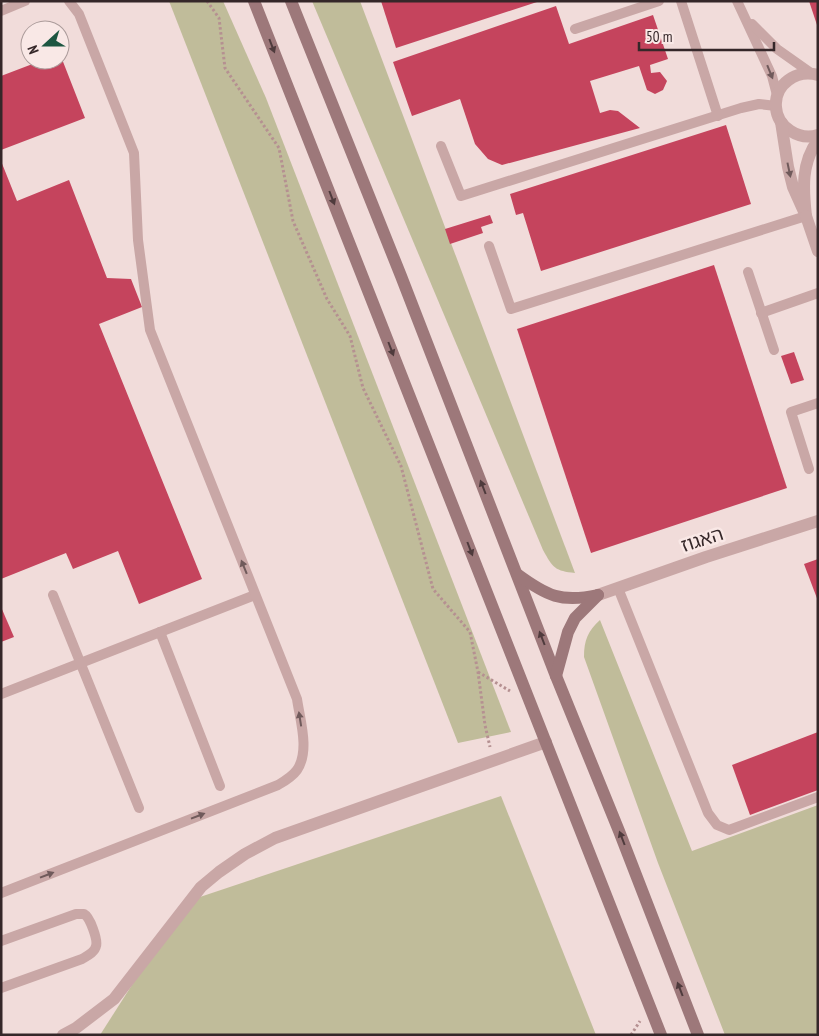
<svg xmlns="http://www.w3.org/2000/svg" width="819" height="1036" viewBox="0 0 819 1036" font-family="'PT Sans Narrow','Noto Sans Hebrew',sans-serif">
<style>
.green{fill:#c0bc9a}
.building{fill:#c5445d}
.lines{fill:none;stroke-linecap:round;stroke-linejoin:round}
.path{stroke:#b59091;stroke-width:3;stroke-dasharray:2.5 2.5;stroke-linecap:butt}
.lane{stroke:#c9a7a6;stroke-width:10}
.street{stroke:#c9a7a6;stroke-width:12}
.secondary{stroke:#9d787a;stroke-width:12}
.oneway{fill:#4f3b3d}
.oneway2{fill:#705a5b}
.labels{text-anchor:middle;stroke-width:5;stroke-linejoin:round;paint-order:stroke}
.street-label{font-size:19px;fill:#352729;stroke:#f9e8e6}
</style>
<rect width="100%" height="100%" fill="#f1dcda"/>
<g class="green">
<polygon points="169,1 223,1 266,98 511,732 458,743"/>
<path d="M312,1H360L575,573C555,571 553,568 543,550Z"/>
<path d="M600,620L692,851L818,805V1035H725L658,863L584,657C584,640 588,631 600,620Z"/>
<polygon points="501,796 596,1035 100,1035 185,902"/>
</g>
<g class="building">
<polygon points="381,1 537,1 537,2 396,48"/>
<polygon points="809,1 818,1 818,25 817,25"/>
<polygon points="556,6 569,44 653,15 668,59 650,65 651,73 660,72 667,81 663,90 655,94 647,90 639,66 590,81 600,113 610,110 618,111 640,128 502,165 488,159 475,144 460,99 412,116 393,62"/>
<polygon points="60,54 85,118 1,150 1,76 43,60 60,60"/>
<polygon points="726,125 751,204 541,271 523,213 516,215 510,194"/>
<polygon points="1,161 17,201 69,180 107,278 131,279 142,307 99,324 202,579 139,604 118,551 73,569 66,553 1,579"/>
<polygon points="490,215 493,223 481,227 483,233 450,244 445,229"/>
<polygon points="714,265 787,488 591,553 517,329"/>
<polygon points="794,352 804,380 791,384 781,356"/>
<polygon points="818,559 818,601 804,564"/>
<polygon points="1,607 14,637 1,642"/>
<polygon points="818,732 818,790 750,815 732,765"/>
</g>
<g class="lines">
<g class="path">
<polyline points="207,1 219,18 225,68 279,148 293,221 327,299 350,336 363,388 401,466 433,589 470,632 478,672 485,725 490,747"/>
<polyline points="478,672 510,691"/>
<polyline points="631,1035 640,1021"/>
</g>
<g class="lane">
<polyline points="681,1 718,116"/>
<polyline points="737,1 772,76 777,95"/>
<polyline points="1,11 25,1"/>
<polyline points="752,24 777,49 811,73"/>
<polyline points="575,29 659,1"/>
<polyline points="441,146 461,196 741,108 759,104 776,106"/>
<polyline points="489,246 511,309 806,216"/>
<polyline points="748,272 774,350"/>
<polyline points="761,313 818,293"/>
<polyline points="809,469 791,412 818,403"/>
<polyline points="618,588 708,813 717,825 729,830 818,797"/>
<polyline points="53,595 139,808"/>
<polyline points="160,632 220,786"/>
<polyline points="1,694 255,595"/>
<path d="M1,893L278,785C285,781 292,777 297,770C310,751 300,720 297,699L150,330L138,240L134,153L79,14L69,1"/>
<path d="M1,941L76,914C77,914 83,914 84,914C90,917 98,940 96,946C95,952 87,956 82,959L1,988"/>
</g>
<g class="street">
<path d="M818,75C797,69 774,84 776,107C777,127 799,141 818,135"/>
<path d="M781,122L788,167L793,187L806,216C803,189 801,163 818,140"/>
<polyline points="806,216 818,251"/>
<polyline points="598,595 706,557 818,521"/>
<polyline points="63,1035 76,1028 114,999 201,887 219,872 245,854 275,838 546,742"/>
</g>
<g class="secondary">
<polyline points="254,1 661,1035"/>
<polyline points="291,1 401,276 556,676 619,831 698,1035"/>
<path d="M517,574C547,596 561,603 598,595"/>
<polyline points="556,676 568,632 575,618 598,595"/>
</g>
</g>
<defs><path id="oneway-solid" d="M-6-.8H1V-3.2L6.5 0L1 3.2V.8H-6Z" transform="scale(1.25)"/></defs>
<g class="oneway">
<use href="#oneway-solid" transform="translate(272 46) rotate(69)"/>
<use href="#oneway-solid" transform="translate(332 198) rotate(69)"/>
<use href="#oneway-solid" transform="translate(391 349) rotate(69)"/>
<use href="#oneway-solid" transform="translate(483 487) rotate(-111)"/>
<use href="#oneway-solid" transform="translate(470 549) rotate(69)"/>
<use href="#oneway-solid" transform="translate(542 638) rotate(-111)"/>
<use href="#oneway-solid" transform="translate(622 838) rotate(-111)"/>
<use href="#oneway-solid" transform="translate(680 989) rotate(-111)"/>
</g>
<g class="oneway2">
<use href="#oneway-solid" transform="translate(770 72) rotate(68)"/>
<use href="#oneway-solid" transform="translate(789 170) rotate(78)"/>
<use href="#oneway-solid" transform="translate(244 567) rotate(-112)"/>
<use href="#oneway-solid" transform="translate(300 719) rotate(-99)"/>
<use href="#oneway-solid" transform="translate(198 816) rotate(-21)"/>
<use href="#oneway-solid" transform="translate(47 875) rotate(-21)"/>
</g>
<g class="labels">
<g class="street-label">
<text transform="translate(702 539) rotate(-18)" y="7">האגוז</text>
</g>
</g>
<rect width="819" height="1036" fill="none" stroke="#352729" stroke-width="5"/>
<g transform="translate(45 45) rotate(249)"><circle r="24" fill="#f9e8e6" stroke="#ab9b9a"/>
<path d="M0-4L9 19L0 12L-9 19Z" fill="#1d5641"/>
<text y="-8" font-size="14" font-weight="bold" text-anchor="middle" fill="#352729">N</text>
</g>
<path d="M639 42v8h135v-8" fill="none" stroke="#352729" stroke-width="2.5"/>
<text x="646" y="42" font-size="15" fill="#352729" stroke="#f9e8e6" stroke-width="4" paint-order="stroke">50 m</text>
</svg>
